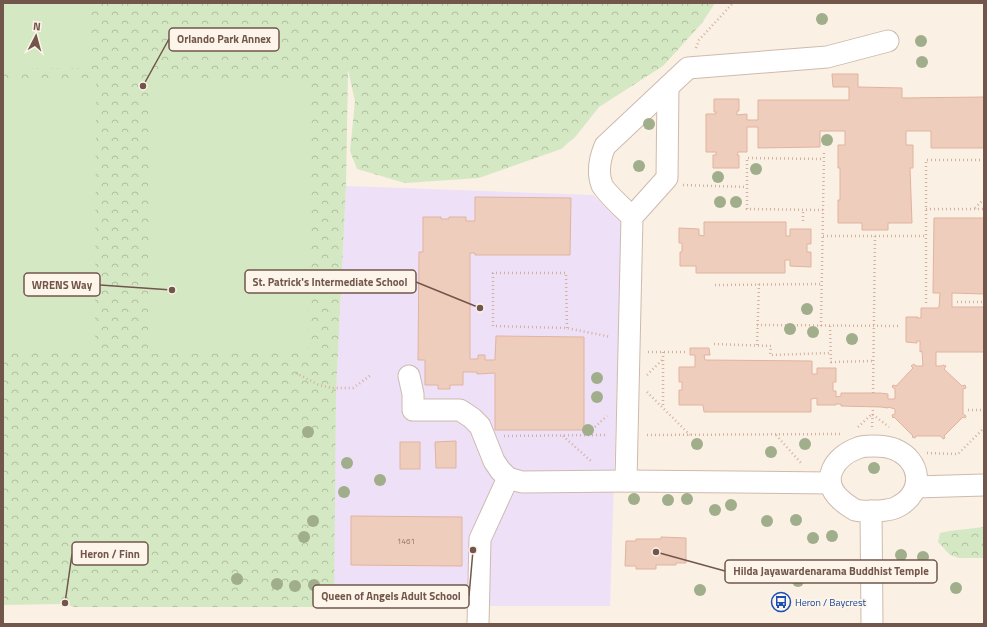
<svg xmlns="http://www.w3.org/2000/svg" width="987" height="627" viewBox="0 0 987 627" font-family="'Titillium Web',sans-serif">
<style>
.education{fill:#ede0f7}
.forest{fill:url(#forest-crowns)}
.garden{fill:#d4e8c3}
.building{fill:#efcdbd;stroke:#e1b39e}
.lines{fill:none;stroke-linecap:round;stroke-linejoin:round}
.minor-casing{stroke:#cebaae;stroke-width:23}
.path{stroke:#d4b0a0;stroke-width:2.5;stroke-dasharray:1 3;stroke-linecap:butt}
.minor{stroke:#fff;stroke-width:21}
.tree{fill:#a0ae8b}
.labels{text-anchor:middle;stroke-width:3.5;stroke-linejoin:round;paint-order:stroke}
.number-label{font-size:8px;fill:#917468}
.transit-label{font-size:10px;fill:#164399;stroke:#fef5ea;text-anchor:start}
.leader{fill:none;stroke:#72564b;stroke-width:1.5}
.callout-dot{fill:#72564b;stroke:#fef5ea;stroke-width:1.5}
.callout{fill:#fef5ea;stroke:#72564b;stroke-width:1.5}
.callout-label{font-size:11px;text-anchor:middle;font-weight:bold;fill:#72564b}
</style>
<defs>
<pattern id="forest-crowns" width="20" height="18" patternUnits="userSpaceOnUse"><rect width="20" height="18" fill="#d4e8c3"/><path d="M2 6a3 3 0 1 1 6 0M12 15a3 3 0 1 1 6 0" fill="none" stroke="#b0bfa0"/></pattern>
</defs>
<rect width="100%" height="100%" fill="#fbf0e4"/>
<polygon class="education" points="346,186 593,195 622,224 610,606 333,606 336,393"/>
<g class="forest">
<polygon points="3,3 715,3 702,23 663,66 599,107 576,136 561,149 479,178 405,183 357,169 350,151 355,101 348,70 346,186 336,393 334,607 75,607 64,604 3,605"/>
<polygon points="984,527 984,558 959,558 950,555 938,542 940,533 949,531"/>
</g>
<g class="garden">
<polygon points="3,3 91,3 92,68 3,69"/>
<polygon points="150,77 310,84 308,353 148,354"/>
<polygon points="3,79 96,81 95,353 3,352"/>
</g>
<g class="building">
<polygon points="832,74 858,74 858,87 902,88 902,98 984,97 984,148 931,148 931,131 906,131 906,145 913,145 913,168 910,168 912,223 888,223 888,230 862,230 862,223 838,223 838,200 840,200 840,168 838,168 838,145 845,145 845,131 820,131 820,147 758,148 758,127 747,127 747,152 738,152 737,155 739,155 739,168 713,168 713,155 716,155 716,152 706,152 706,114 716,114 716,112 714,112 714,99 739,99 739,111 737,111 737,115 747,114 747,120 758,120 758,100 849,100 849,87 833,87"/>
<polygon points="475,197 571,198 570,255 475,255 475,253 470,253 470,359 478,359 478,355 485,355 485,360 495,360 496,336 584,337 584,430 495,430 495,373 477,374 477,372 463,372 463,385 450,385 450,389 438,389 438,385 425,385 425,360 418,360 419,252 423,252 423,217 441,217 441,219 449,219 449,217 466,217 466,221 475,221"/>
<polygon points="934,218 984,218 984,294 952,293 952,307 984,307 984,352 936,352 936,366 942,366 943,365 946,366 944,369 962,386 965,385 966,388 963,389 963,414 966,416 965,418 963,417 944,436 945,438 943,439 941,436 916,436 915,438 912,437 913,436 894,417 893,418 892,415 895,414 895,409 888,407 888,408 881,407 841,406 841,404 836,404 836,405 817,405 817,398 811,399 811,412 704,412 703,405 679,405 679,390 682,390 682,382 679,382 679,367 695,367 695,355 690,355 690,348 709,348 710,355 704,355 705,360 812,361 812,374 817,374 817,368 836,368 836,382 833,382 833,391 836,391 836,397 841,396 841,393 880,393 888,394 888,399 895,399 895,389 892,387 893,385 896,386 913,368 911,366 914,364 916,366 923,366 922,351 920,352 920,341 917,341 917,343 906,342 906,317 918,317 917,318 921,318 921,308 939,308 940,293 933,293"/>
<polygon points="704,222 786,222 786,236 790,236 790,229 811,229 811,244 807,244 807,252 811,252 811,267 790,266 790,260 785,260 785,273 696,273 696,266 680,266 680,252 682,252 682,243 679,243 679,228 699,229 699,235 704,236"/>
<polygon points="456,441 456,468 436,468 435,442"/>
<rect x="400" y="442" width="20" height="27"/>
<polygon points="351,516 462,517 462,566 351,565"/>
<polygon points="661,537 686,538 686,563 676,563 676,565 656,565 656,569 636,569 636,566 625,566 626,541 636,541 636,539 661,539"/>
</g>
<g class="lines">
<defs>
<g id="minor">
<path d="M632,217C626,211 605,192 602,185C597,172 600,158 605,146L688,68L827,57L888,41"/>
<polyline points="409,376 413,394 413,410 460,410 472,418 480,426 494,461 500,470 508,478 522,482 626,481 830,483"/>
<path d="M873,446C880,446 887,446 894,449C922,460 925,493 897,507C892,510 885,510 879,511C872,511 862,512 855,510C850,507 844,503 840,499C819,480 835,456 858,448C862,446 868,446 873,446Z"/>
<polyline points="626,481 632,217 667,178 668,87"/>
<polyline points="916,487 984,485"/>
<polyline points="871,511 872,624"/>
<polyline points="478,624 480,539 508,478"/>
</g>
</defs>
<use href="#minor" class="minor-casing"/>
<g class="path">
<polyline points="696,48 699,40 733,3"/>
<polyline points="683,185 747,187"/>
<polyline points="975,208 984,199"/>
<polyline points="926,209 984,209"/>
<polyline points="823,210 747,209 747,158 824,159"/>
<polyline points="803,221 803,210"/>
<polyline points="823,236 926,236"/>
<polyline points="715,285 822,284"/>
<polyline points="957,302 984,302"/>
<polyline points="926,303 926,160 984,160"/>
<polyline points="757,325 900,326"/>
<polyline points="821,326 824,152"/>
<polyline points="830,326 831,362 873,361"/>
<polyline points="567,328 566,273 493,273 493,326 567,328 611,337"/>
<polyline points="714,344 771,346 770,355 830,353"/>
<polyline points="757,345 759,284"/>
<polyline points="648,352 687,352"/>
<polyline points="663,352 663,408"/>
<polyline points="296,373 319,385 332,388 353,388 371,375"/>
<polyline points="647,375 662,360"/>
<polyline points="647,392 690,435"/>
<polyline points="873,393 875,236"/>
<polyline points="968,410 984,410"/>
<polyline points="858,427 872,414 889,427"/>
<polyline points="872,427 873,407"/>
<polyline points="586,435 607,416"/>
<polyline points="647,435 840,434"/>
<polyline points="776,435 801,463"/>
<polyline points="504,436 607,435"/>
<polyline points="563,436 591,461"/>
<polyline points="927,453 958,454 984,428"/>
</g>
<use href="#minor" class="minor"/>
</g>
<g class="tree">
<circle cx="822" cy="19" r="6"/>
<circle cx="921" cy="41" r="6"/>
<circle cx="922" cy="62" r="6"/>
<circle cx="649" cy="124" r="6"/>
<circle cx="827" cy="140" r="6"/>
<circle cx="639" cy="166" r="6"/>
<circle cx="756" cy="169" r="6"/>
<circle cx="718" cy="177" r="6"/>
<circle cx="720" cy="202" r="6"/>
<circle cx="736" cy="202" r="6"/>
<circle cx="807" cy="309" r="6"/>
<circle cx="790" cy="329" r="6"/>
<circle cx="813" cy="332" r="6"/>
<circle cx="852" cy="339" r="6"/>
<circle cx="597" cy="378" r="6"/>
<circle cx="597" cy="397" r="6"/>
<circle cx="588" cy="430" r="6"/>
<circle cx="308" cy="432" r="6"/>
<circle cx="697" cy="444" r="6"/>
<circle cx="805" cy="444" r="6"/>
<circle cx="771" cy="452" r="6"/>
<circle cx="347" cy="463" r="6"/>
<circle cx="874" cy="468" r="6"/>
<circle cx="380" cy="480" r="6"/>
<circle cx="344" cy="492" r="6"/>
<circle cx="634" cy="499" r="6"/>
<circle cx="687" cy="499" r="6"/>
<circle cx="668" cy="500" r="6"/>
<circle cx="731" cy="505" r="6"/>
<circle cx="715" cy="510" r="6"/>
<circle cx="796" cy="520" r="6"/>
<circle cx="313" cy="521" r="6"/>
<circle cx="767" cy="521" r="6"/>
<circle cx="832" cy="536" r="6"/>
<circle cx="304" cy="537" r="6"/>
<circle cx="813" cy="538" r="6"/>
<circle cx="901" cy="555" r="6"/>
<circle cx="923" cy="557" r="6"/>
<circle cx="237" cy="579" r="6"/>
<circle cx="798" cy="581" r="6"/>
<circle cx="277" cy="584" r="6"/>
<circle cx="314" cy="585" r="6"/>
<circle cx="295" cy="586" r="6"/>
<circle cx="956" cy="588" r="6"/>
<circle cx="700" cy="590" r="6"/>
</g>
<defs>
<symbol id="bus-ring" viewBox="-11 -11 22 22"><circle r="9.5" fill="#fef5ea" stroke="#1a4fb4" stroke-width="1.5"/><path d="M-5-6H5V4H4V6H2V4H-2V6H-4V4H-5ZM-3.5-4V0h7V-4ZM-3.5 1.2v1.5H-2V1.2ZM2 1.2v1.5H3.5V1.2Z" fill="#1a4fb4"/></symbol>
</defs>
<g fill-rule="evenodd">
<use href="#bus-ring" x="770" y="591" width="22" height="22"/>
</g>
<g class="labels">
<g class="number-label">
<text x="406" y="544">1461</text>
</g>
<g class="transit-label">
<text x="795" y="606">Heron / Baycrest</text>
</g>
</g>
<path class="leader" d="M143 86L169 39M480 308L416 282M172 290L100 285M65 603L72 554M656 552L725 571M473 550L469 596"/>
<g class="callout-dot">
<circle cx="143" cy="86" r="4"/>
<circle cx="480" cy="308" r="4"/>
<circle cx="172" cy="290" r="4"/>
<circle cx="65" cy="603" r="4"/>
<circle cx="656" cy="552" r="4"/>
<circle cx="473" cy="550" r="4"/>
</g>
<g class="callout">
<rect x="169" y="28" width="110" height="23" rx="4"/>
<rect x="245" y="270" width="171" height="23" rx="4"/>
<rect x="24" y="273" width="76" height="23" rx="4"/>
<rect x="72" y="542" width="76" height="23" rx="4"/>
<rect x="725" y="560" width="212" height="23" rx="4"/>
<rect x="313" y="585" width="156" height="23" rx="4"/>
</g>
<g class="callout-label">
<text x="224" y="43">Orlando Park Annex</text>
<text x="330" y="286">St. Patrick's Intermediate School</text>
<text x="62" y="289">WRENS Way</text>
<text x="110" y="558">Heron / Finn</text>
<text x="831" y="575">Hilda Jayawardenarama Buddhist Temple</text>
<text x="391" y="600">Queen of Angels Adult School</text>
</g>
<rect width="987" height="627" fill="none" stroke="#72564b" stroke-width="8"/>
<g transform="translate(36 36) rotate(6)" stroke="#fef5ea" stroke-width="3" paint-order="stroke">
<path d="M0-3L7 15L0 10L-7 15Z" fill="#72564b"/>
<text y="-6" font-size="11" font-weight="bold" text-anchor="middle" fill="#72564b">N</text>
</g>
</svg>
